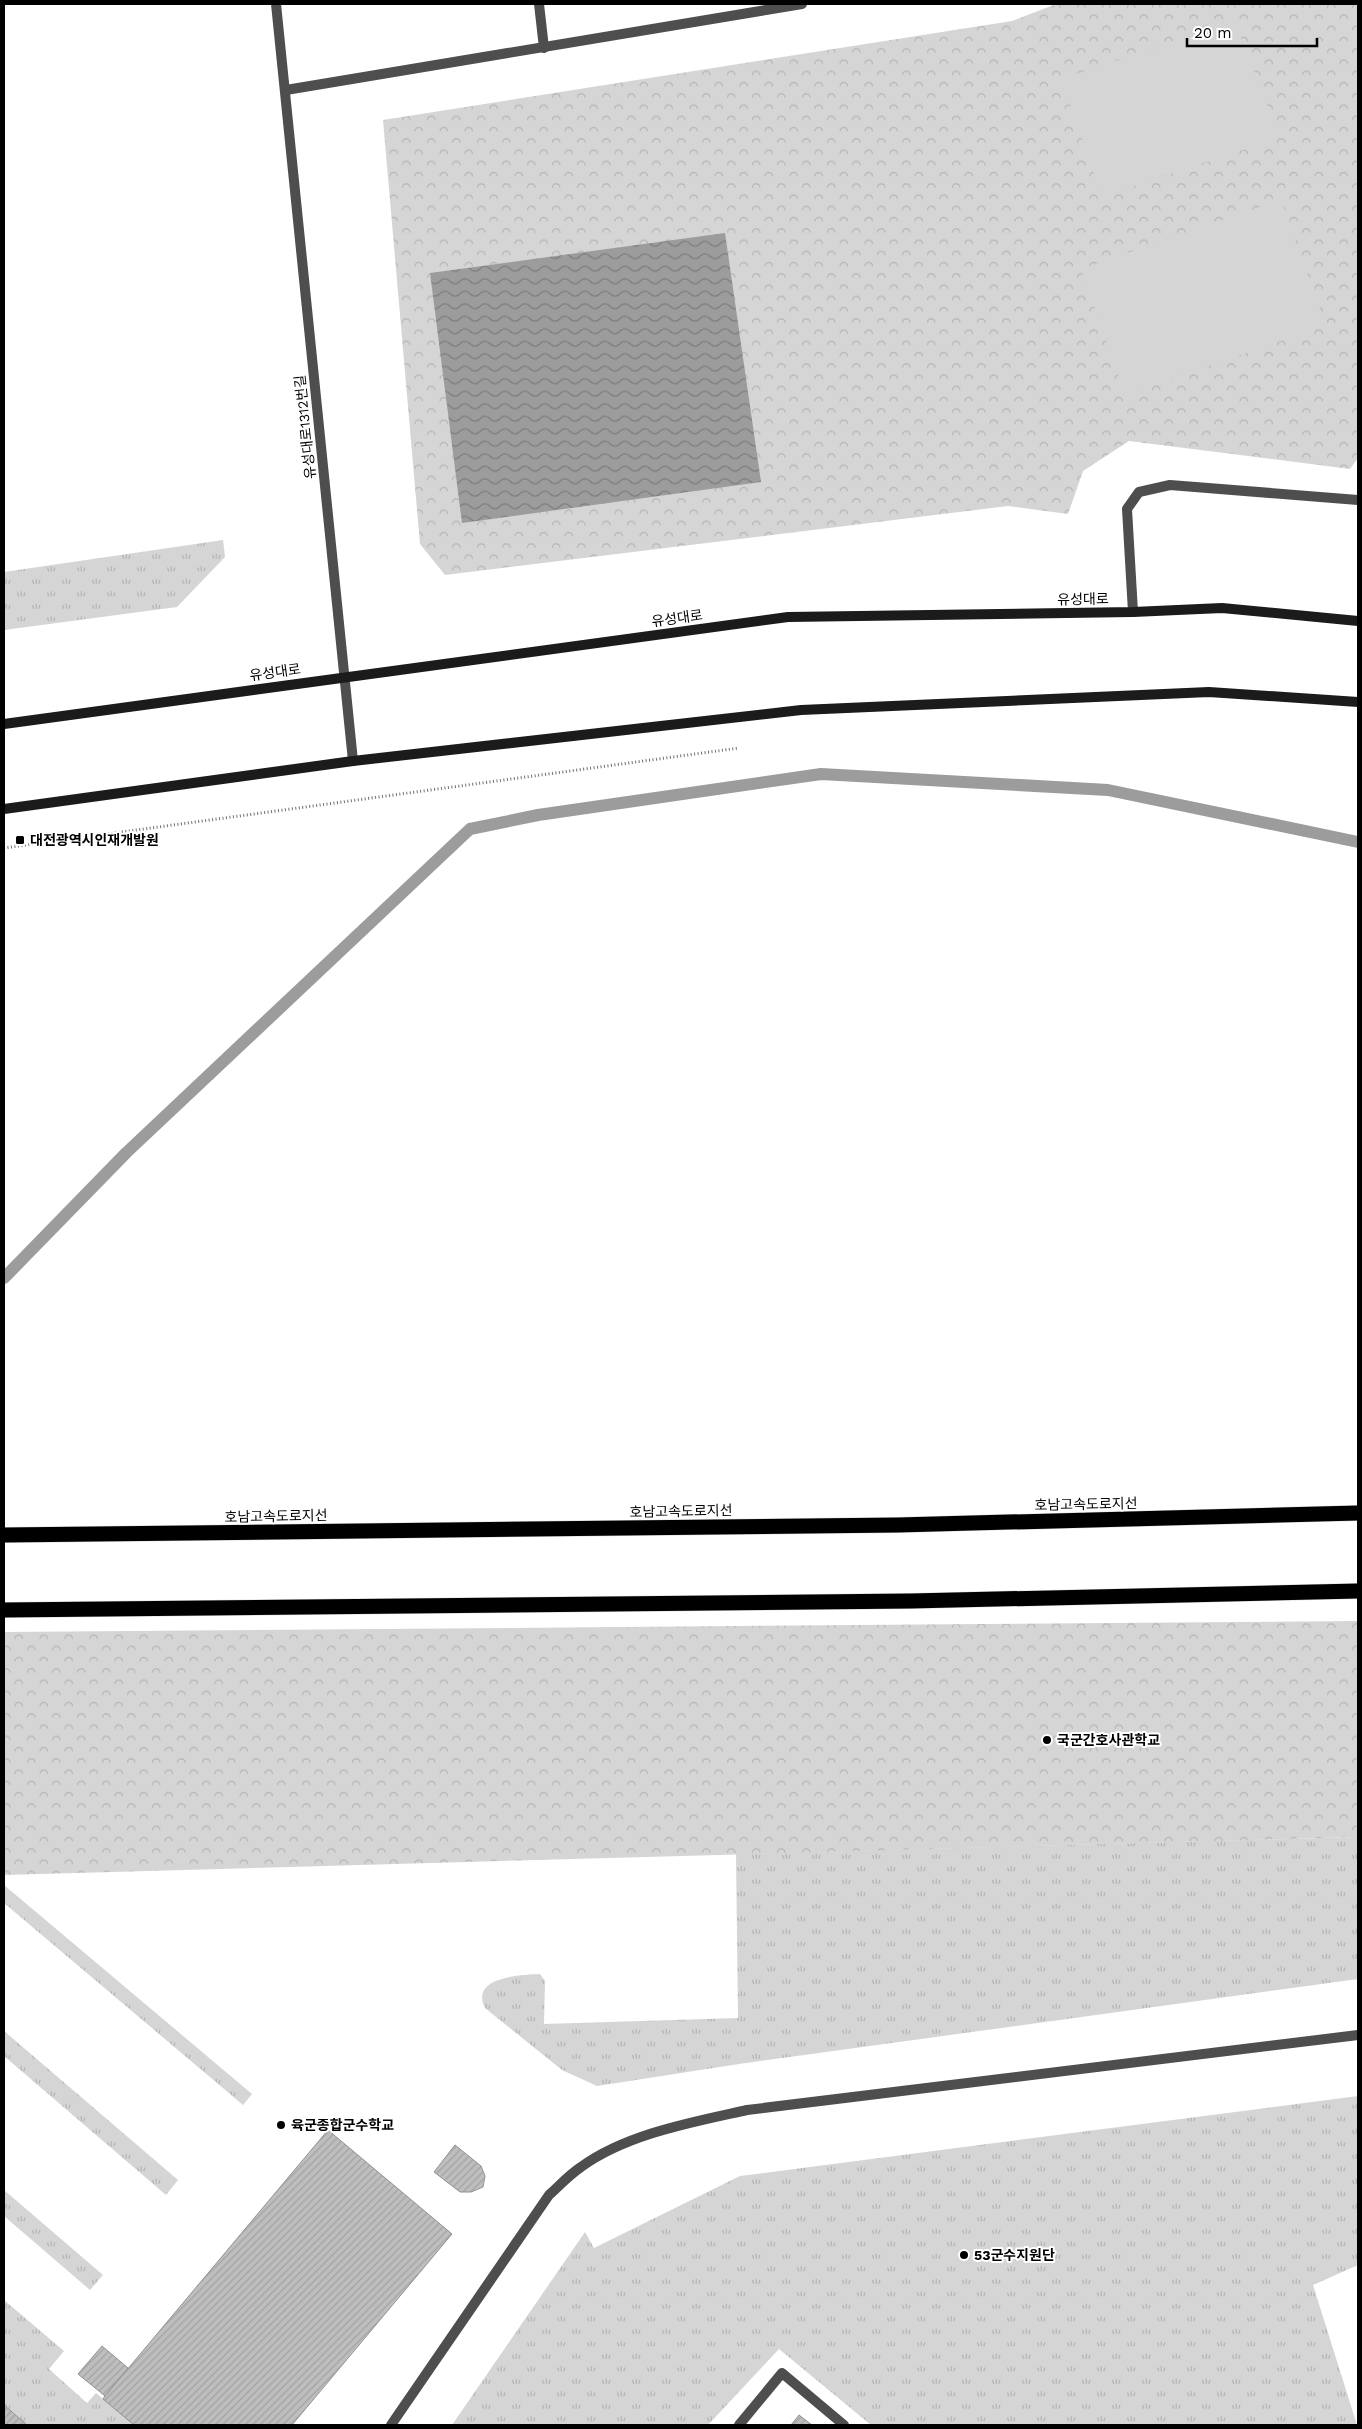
<svg xmlns="http://www.w3.org/2000/svg" width="1362" height="2429" viewBox="0 0 1362 2429" font-family="'Work Sans','Noto Sans KR',sans-serif">
<style>
.grass{fill:url(#grass-tufts)}
.forest{fill:url(#forest-crowns)}
.pitch{fill:#d5d5d5}
.water{fill:url(#water-waves)}
.lines{fill:none;stroke-linecap:round;stroke-linejoin:round}
.stream{stroke:#9c9c9c;stroke-width:12}
.building{fill:url(#building-hatch);stroke:#929292}
.motorway-casing{stroke:#dbdbdb;stroke-width:16}
.path{stroke:#707070;stroke-width:3;stroke-dasharray:1 2.5;stroke-linecap:butt}
.service{stroke:#4e4e4e;stroke-width:10}
.minor{stroke:#4e4e4e;stroke-width:10}
.tertiary{stroke:#4e4e4e;stroke-width:10}
.secondary{stroke:#1b1b1b;stroke-width:10}
.motorway{stroke:#000;stroke-width:15}
.poi-dot{fill:#000;stroke:#fff;stroke-width:2}
.labels{text-anchor:middle;stroke-width:4;stroke-linejoin:round;paint-order:stroke}
.street-label{font-size:14px;fill:#000;stroke:#fff}
.poi-label{font-size:14px;font-weight:bold;fill:#000;stroke:#fff;text-anchor:start}
</style>
<defs>
<pattern id="grass-tufts" width="24" height="20" patternUnits="userSpaceOnUse" patternTransform="scale(1.25)"><rect width="24" height="20" fill="#d5d5d5"/><path d="M3 7l-1-3M5 7V3M7 7l1-3M15 17l-1-3M17 17v-4M19 17l1-3" fill="none" stroke="#b5b5b5"/></pattern>
<pattern id="forest-crowns" width="20" height="18" patternUnits="userSpaceOnUse" patternTransform="scale(1.25)"><rect width="20" height="18" fill="#d5d5d5"/><path d="M2 6a3 3 0 1 1 6 0M12 15a3 3 0 1 1 6 0" fill="none" stroke="#b5b5b5"/></pattern>
<pattern id="water-waves" width="16" height="10" patternUnits="userSpaceOnUse" patternTransform="scale(1.25)"><rect width="16" height="10" fill="#9c9c9c"/><path d="M0 5q4-4 8 0t8 0" fill="none" stroke="#7d7d7d"/></pattern>
<pattern id="building-hatch" width="6" height="6" patternUnits="userSpaceOnUse" patternTransform="scale(1.25)"><rect width="6" height="6" fill="#bebebe"/><path d="M-1 1l2-2M0 6l6-6M5 7l2-2" fill="none" stroke="#a2a2a2"/></pattern>
</defs>
<rect width="100%" height="100%" fill="#fff"/>
<g class="grass">
<polygon points="223,540 225,557 177,607 4,630 4,572"/>
<path d="M1358,1837V1979L739,2064L597,2086L562,2070L485,2008C470,1977 519,1975 540,1974L545,1981L544,2024L738,2018L736,1854Z"/>
<polygon points="4,1885 252,2094 243,2105 4,1903"/>
<polygon points="4,2031 178,2180 166,2195 4,2056"/>
<polygon points="1358,2096 1358,2265 1313,2285 1357,2425 871,2425 779,2349 708,2425 452,2425 585,2232 594,2248 740,2176"/>
<polygon points="4,2190 103,2275 90,2290 4,2216"/>
<polygon points="4,2300 64,2351 49,2369 87,2403 96,2393 134,2425 27,2425 4,2405"/>
</g>
<g class="forest">
<polygon points="1056,4 1356,4 1358,7 1358,458 1350,469 1129,441 1083,471 1068,514 1008,506 445,575 420,544 383,120 1012,21"/>
<polygon points="1358,1621 1358,1837 4,1875 4,1632"/>
</g>
<g class="pitch">
<polygon points="1235,22 1280,138 1102,196 1061,79"/>
<polygon points="1281,200 1326,325 1125,395 1081,269"/>
</g>
<polygon class="water" points="725,233 761,482 462,523 430,273"/>
<g class="lines">
<polyline class="stream" points="4,1278 126,1153 470,829 538,815 821,774 1108,790 1358,842"/>
</g>
<g class="building">
<polygon points="328,2130 452,2234 292,2425 134,2425 103,2399 105,2396"/>
<polygon points="455,2145 481,2166 485,2176 483,2187 471,2192 460,2192 434,2172"/>
<polygon points="102,2346 128,2368 105,2396 78,2374"/>
<polygon points="4,2405 27,2425 4,2425"/>
<polygon points="799,2415 812,2425 791,2425"/>
</g>
<g class="lines">
<defs>
<g id="motorway">
<polyline points="4,1535 898,1525 1358,1513"/>
<polyline points="4,1610 911,1601 1358,1591"/>
</g>
</defs>
<use href="#motorway" class="motorway-casing"/>
<polyline class="path" points="4,848 739,748"/>
<g class="service">
<polyline points="1133,612 1127,509 1139,492 1170,485 1358,500"/>
<polyline points="739,2425 782,2373 844,2425"/>
</g>
<g class="minor">
<polyline points="539,4 544,48"/>
<polyline points="286,90 802,4"/>
</g>
<g class="tertiary">
<polyline points="276,4 353,761"/>
<path d="M391,2425L549,2195C559,2186 569,2175 581,2167C626,2134 693,2122 747,2110L1358,2035"/>
</g>
<g class="secondary">
<polyline points="4,724 788,617 1133,612 1222,608 1358,621"/>
<polyline points="4,809 353,761 801,710 1209,692 1358,702"/>
</g>
<use href="#motorway" class="motorway"/>
</g>
<g class="poi-dot">
<rect x="15" y="835" width="10" height="10" rx="2.5"/>
<circle cx="1047" cy="1740" r="5"/>
<circle cx="281" cy="2125" r="5"/>
<circle cx="964" cy="2255" r="5"/>
</g>
<g class="labels">
<g class="street-label">
<text transform="translate(305 427) rotate(-96)" y="5">유성대로1312번길</text>
<text transform="translate(1083 599) rotate(-1)" y="5">유성대로</text>
<text transform="translate(677 618) rotate(-8)" y="5">유성대로</text>
<text transform="translate(275 672) rotate(-8)" y="5">유성대로</text>
<text transform="translate(1086 1504) rotate(-1)" y="5">호남고속도로지선</text>
<text transform="translate(681 1511) rotate(-1)" y="5">호남고속도로지선</text>
<text transform="translate(276 1516) rotate(-1)" y="5">호남고속도로지선</text>
</g>
<g class="poi-label">
<text x="30" y="845">대전광역시인재개발원</text>
<text x="1057" y="1745">국군간호사관학교</text>
<text x="291" y="2130">육군종합군수학교</text>
<text x="974" y="2260">53군수지원단</text>
</g>
</g>
<rect width="1362" height="2429" fill="none" stroke="#000000" stroke-width="10"/>
<path d="M1187 38v8h130v-8" fill="none" stroke="#000000" stroke-width="2.5"/>
<text x="1194" y="38" font-size="15" fill="#000000" stroke="#ffffff" stroke-width="4" paint-order="stroke">20 m</text>
</svg>
